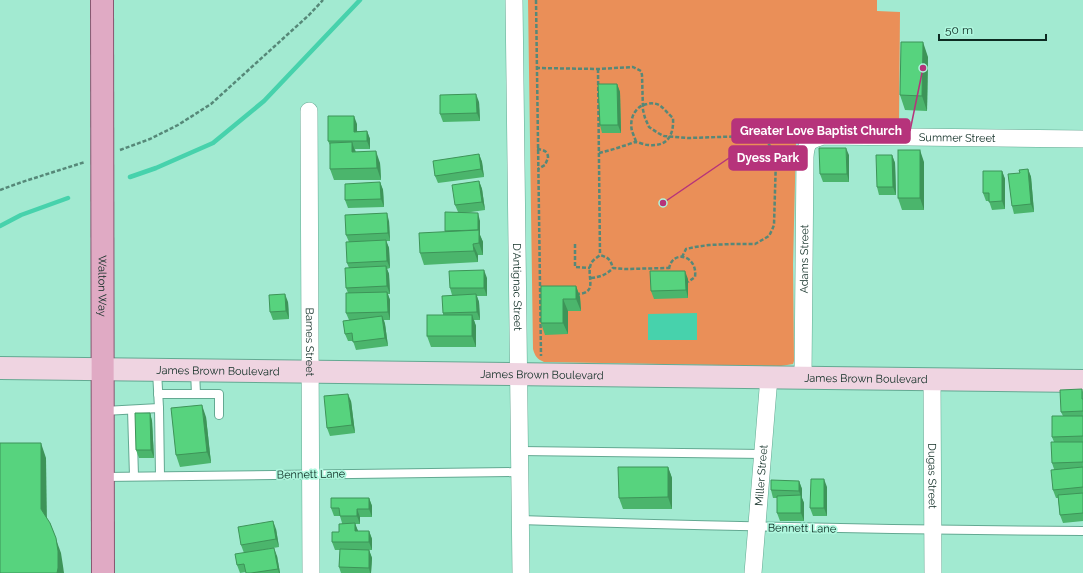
<svg xmlns="http://www.w3.org/2000/svg" width="1083" height="573" viewBox="0 0 1083 573" font-family="Raleway,sans-serif">
<style>
.green{fill:#ea8f58}
.water{fill:#47d2ac}
.lines{fill:none;stroke-linecap:round;stroke-linejoin:round}
.stream{stroke:#47d2ac;stroke-width:4.5}
.lane-casing{stroke:#63a992;stroke-width:10}
.street-casing{stroke:#63a992;stroke-width:18}
.secondary-casing{stroke:#63a992;stroke-width:24}
.primary-casing{stroke:#885871;stroke-width:24}
.path{stroke:#568878;stroke-width:2.5;stroke-dasharray:4 2;stroke-linecap:butt}
.lane{stroke:#fff;stroke-width:8}
.street{stroke:#fff;stroke-width:17}
.secondary{stroke:#efd4e1;stroke-width:22}
.primary{stroke:#e0aac4;stroke-width:22}
.wall{fill:#4bb56c}
.shaded-wall{fill:#3d9458}
.building{fill:#57d37e;stroke:#3d9458}
.labels{text-anchor:middle;stroke-width:3.5;stroke-linejoin:round;paint-order:stroke}
.street-label{font-size:11px;fill:#0d2b22;stroke:#aff7de}
.leader{fill:none;stroke:#b6337b;stroke-width:1.5}
.callout-dot{fill:#b6337b;stroke:#aff7de;stroke-width:1.5}
.callout{fill:#b6337b;stroke:#b6337b;stroke-width:1.5}
.callout-label{font-size:12px;text-anchor:middle;font-weight:bold;fill:#fff}
</style>
<rect width="100%" height="100%" fill="#a2ead1"/>
<path class="green" d="M528,0H877V11L900,12L899,126H814C804,127 799,132 796,141L793,264L794,361L793,364L781,366L544,362C537,359 535,356 533,349Z"/>
<polygon class="water" points="697,313 697,340 648,340 648,314"/>
<g class="lines">
<g class="stream">
<polyline points="130,177 156,168 213,143 264,101 360,0"/>
<polyline points="0,226 21,215 68,198"/>
</g>
<defs>
<g id="lane">
<polyline points="157,371 159,408 160,476"/>
<polyline points="195,371 196,394"/>
<polyline points="158,394 219,394 219,415"/>
<polyline points="132,410 134,476"/>
<polyline points="104,411 159,408"/>
<polyline points="520,451 763,454"/>
<polyline points="103,477 520,472"/>
<path d="M520,520C708,526 895,530 1083,531"/>
</g>
<g id="street">
<path id="s1" d="M514,0L521,573"/>
<path id="s2" d="M309,111L311,573"/>
<path id="s3" d="M803,377L805,157C806,142 809,140 823,136L1083,139"/>
<path id="s4" d="M932,379L933,573"/>
<path id="s5" d="M753,573L769,377"/>
</g>
<g id="secondary">
<path id="s6" d="M0,368L1083,381"/>
</g>
<g id="primary">
<path id="s7" d="M102,0L103,573"/>
</g>
</defs>
<use href="#lane" class="lane-casing"/>
<use href="#street" class="street-casing"/>
<use href="#secondary" class="secondary-casing"/>
<use href="#primary" class="primary-casing"/>
<g class="path">
<polyline points="536,0 541,356"/>
<polyline points="536,68 598,69 633,67 641,71 642,75 643,110 645,118 649,127 658,133 664,136 688,138 750,136 765,139 773,150 776,158 774,225 772,230 769,236 755,244 732,244 709,245 695,247 686,249 682,257"/>
<polyline points="598,69 600,255"/>
<path d="M537,149C544,150 548,151 548,158L545,165L538,169"/>
<polyline points="120,150 150,139 178,125 211,104 309,15 323,0"/>
<path d="M599,153C607,151 615,149 623,146C627,145 632,143 635,142C639,142 644,145 648,145C667,147 674,136 673,118C668,114 664,108 659,105C655,103 651,103 647,104C635,106 629,119 632,131C633,134 635,138 636,142"/>
<polyline points="0,190 22,182 85,162"/>
<polyline points="575,244 575,267 590,268"/>
<path d="M669,269C672,249 698,255 695,277L688,282"/>
<path d="M591,278C600,277 606,275 613,268L625,269L669,268"/>
<path d="M576,294C601,294 584,274 592,262C594,259 598,257 600,255C609,258 610,259 613,268"/>
</g>
<use href="#lane" class="lane"/>
<use href="#street" class="street"/>
<use href="#secondary" class="secondary"/>
<use href="#primary" class="primary"/>
</g>
<g class="wall">
<polygon points="928,57 927,111 905,110 900,95"/>
<polygon points="617,84 620,92 621,133 602,133 600,125"/>
<polygon points="479,102 480,121 443,122 440,114"/>
<polygon points="357,124 357,131 367,131 370,139 370,149 355,149 356,152 380,163 381,180 334,180 330,169 330,145 328,141"/>
<polygon points="479,154 482,162 484,177 438,183 435,176"/>
<polygon points="849,155 849,182 823,182 820,174"/>
<polygon points="892,155 895,163 896,195 879,195 877,187"/>
<polygon points="924,162 924,210 902,210 898,198"/>
<polygon points="1028,169 1031,177 1034,212 1014,214 1012,206 1020,173"/>
<polygon points="1002,171 1005,179 1005,209 992,210 989,201 986,201 983,193"/>
<polygon points="479,181 482,189 485,210 464,213 480,221 480,235 483,242 483,255 478,255 478,262 424,265 420,253 445,232 445,231 458,212 455,205"/>
<polygon points="380,182 383,190 384,207 348,208 345,200"/>
<polygon points="389,221 390,241 386,241 389,248 390,268 387,269 389,274 390,294 388,294 390,300 390,320 384,320 385,324 388,346 356,350 353,341 348,341 345,334 349,320 346,313 348,293 346,288 349,268 347,263 349,242 346,235"/>
<polygon points="487,278 487,296 477,296 479,302 480,320 474,320 476,326 476,347 431,347 427,336 443,315 443,313 452,295 450,288"/>
<polygon points="688,279 688,298 654,299 651,291"/>
<polygon points="576,286 580,297 581,311 568,311 568,334 545,335 541,323"/>
<polygon points="288,302 289,319 273,320 270,312"/>
<polygon points="1082,389 1083,392 1083,521 1063,523 1060,515 1058,498 1056,498 1053,490 1054,469 1052,463 1054,442 1052,437 1063,416 1061,412"/>
<polygon points="351,401 355,433 330,436 327,428"/>
<polygon points="150,413 152,421 154,458 139,458 136,450"/>
<polygon points="206,417 211,463 180,467 176,455"/>
<polygon points="668,467 672,478 672,509 623,509 619,498"/>
<polygon points="799,481 802,489 802,498 804,503 804,521 780,521 777,513 777,498 773,498 771,490"/>
<polygon points="827,487 827,516 813,516 810,508"/>
<polygon points="369,498 372,506 372,517 360,517 360,524 355,524 358,531 369,531 372,539 372,550 360,550 369,550 372,558 371,573 341,573 339,567 340,550 335,550 332,542 339,532 342,523 340,516 334,516 331,508"/>
<polygon points="276,529 279,547 262,550 277,556 280,573 246,573 246,572 240,573 237,565 244,553 241,545"/>
</g>
<g class="shaded-wall">
<polygon points="923,42 928,57 927,111 922,96"/>
<polygon points="617,84 620,92 621,133 618,125"/>
<polygon points="476,94 479,102 480,121 477,113"/>
<polygon points="354,116 357,124 357,139 354,132"/>
<polygon points="367,131 370,139 370,149 367,141"/>
<polygon points="352,142 356,154 352,152"/>
<polygon points="846,148 849,155 849,182 847,174"/>
<polygon points="920,150 924,162 924,210 920,198"/>
<polygon points="376,151 380,163 381,180 377,168"/>
<polygon points="479,154 482,162 484,177 481,169"/>
<polygon points="892,155 895,163 896,195 893,187"/>
<polygon points="1028,169 1031,177 1034,212 1031,204"/>
<polygon points="1002,171 1005,179 1005,209 1002,201"/>
<polygon points="479,181 482,189 485,210 482,202"/>
<polygon points="380,182 383,190 384,207 381,199"/>
<polygon points="387,213 389,221 390,241 388,233"/>
<polygon points="478,213 480,221 480,235 483,242 483,255 479,243 478,231"/>
<polygon points="386,240 389,248 390,268 387,261"/>
<polygon points="473,244 478,255 478,262 474,251"/>
<polygon points="386,266 389,274 390,294 387,286"/>
<polygon points="484,270 487,278 487,296 484,288"/>
<polygon points="685,271 688,279 688,298 686,290"/>
<polygon points="576,286 580,297 581,311 576,299"/>
<polygon points="387,292 390,300 390,320 388,312"/>
<polygon points="285,294 288,302 289,319 286,311"/>
<polygon points="476,294 479,302 480,320 477,312"/>
<polygon points="563,299 568,311 568,334 563,323"/>
<polygon points="472,315 476,326 476,347 472,336"/>
<polygon points="382,316 385,324 388,346 385,338"/>
<polygon points="348,394 351,401 355,433 352,425"/>
<polygon points="202,405 206,417 211,463 207,452"/>
<polygon points="150,413 152,421 154,458 151,450"/>
<polygon points="41,443 46,458 47,524 41,509"/>
<polygon points="668,467 672,478 672,509 668,497"/>
<polygon points="824,479 827,487 827,516 824,508"/>
<polygon points="799,481 802,489 802,498 804,503 804,521 801,513 801,497 799,491"/>
<polygon points="369,498 372,506 372,517 369,509"/>
<polygon points="357,509 360,517 360,524 357,516"/>
<polygon points="273,521 276,529 279,547 276,539"/>
<polygon points="50,523 61,553 63,566 64,573 57,573"/>
<polygon points="355,523 358,531 355,531"/>
<polygon points="369,531 372,539 372,550 369,542"/>
<polygon points="274,548 277,556 280,573 279,573 278,569"/>
<polygon points="369,550 372,558 371,573 370,573 369,568"/>
</g>
<g class="building">
<polygon points="901,42 923,42 922,96 900,95"/>
<polygon points="598,84 617,84 618,125 600,125"/>
<polygon points="476,94 477,113 440,114 440,95"/>
<polygon points="328,116 354,116 354,132 367,131 367,141 328,141"/>
<polygon points="352,142 352,152 376,151 377,168 330,169 330,143"/>
<polygon points="819,148 846,148 847,174 820,174"/>
<rect x="898" y="150" width="22" height="48"/>
<polygon points="479,154 481,169 435,176 433,161"/>
<polygon points="876,155 892,155 893,187 877,187"/>
<polygon points="1028,169 1031,204 1012,206 1008,174 1020,173 1019,170"/>
<polygon points="983,171 1002,171 1002,201 989,202 989,193 983,193"/>
<polygon points="479,181 482,202 455,205 452,185"/>
<polygon points="380,182 381,199 345,200 345,184"/>
<polygon points="445,212 478,213 478,230 445,231"/>
<polygon points="387,213 388,233 346,235 345,215"/>
<polygon points="479,230 479,243 473,244 474,251 420,253 419,233"/>
<polygon points="386,240 387,261 347,263 346,242"/>
<polygon points="386,266 387,286 346,288 345,268"/>
<polygon points="484,270 484,288 450,288 449,271"/>
<polygon points="650,271 685,271 686,290 651,291"/>
<polygon points="541,286 576,286 576,299 563,299 563,323 541,323"/>
<polygon points="387,292 388,312 346,313 346,293"/>
<polygon points="285,294 286,311 270,312 269,295"/>
<polygon points="476,294 477,312 443,313 442,296"/>
<rect x="427" y="315" width="45" height="21"/>
<polygon points="382,316 385,338 353,342 352,333 345,334 343,321"/>
<polygon points="1082,389 1082,399 1083,399 1083,411 1061,412 1060,390"/>
<polygon points="348,394 352,425 327,428 324,396"/>
<polygon points="202,405 207,452 176,455 171,408"/>
<polygon points="135,413 150,413 151,450 136,450"/>
<polygon points="1052,416 1083,416 1083,436 1052,437"/>
<polygon points="1051,442 1083,442 1083,462 1052,463"/>
<polygon points="0,443 41,443 41,509 50,523 56,538 58,551 58,568 57,573 0,573"/>
<polygon points="618,467 668,467 668,497 619,498"/>
<polygon points="1083,467 1083,487 1053,490 1051,470"/>
<polygon points="811,479 824,479 824,508 810,508"/>
<polygon points="771,480 799,481 799,491 771,490"/>
<polygon points="1083,493 1083,513 1060,515 1058,495"/>
<polygon points="801,495 801,513 777,513 777,496"/>
<polygon points="331,498 369,498 369,509 357,509 357,516 340,516 339,508 331,508"/>
<polygon points="273,521 276,539 241,545 238,527"/>
<polygon points="355,523 355,531 369,531 369,542 332,542 332,532 339,532 339,524"/>
<polygon points="274,548 278,569 251,573 246,573 244,564 237,565 235,554"/>
<polygon points="340,549 369,550 369,568 339,567"/>
</g>
<g class="labels">
<g class="street-label">
<text dy="4" stroke="none"><textPath href="#s3" startOffset="385">Summer Street</textPath></text>
<text dy="4" stroke="none"><textPath href="#s3" startOffset="118">Adams Street</textPath></text>
<text dy="4" stroke="none"><textPath href="#s7" startOffset="286">Walton Way</textPath></text>
<text dy="4" stroke="none"><textPath href="#s1" startOffset="287">D'Antignac Street</textPath></text>
<text dy="4" stroke="none"><textPath href="#s2" startOffset="231">Barnes Street</textPath></text>
<text dy="4" stroke="none"><textPath href="#s6" startOffset="218">James Brown Boulevard</textPath></text>
<text dy="4" stroke="none"><textPath href="#s6" startOffset="542">James Brown Boulevard</textPath></text>
<text dy="4" stroke="none"><textPath href="#s6" startOffset="866">James Brown Boulevard</textPath></text>
<text transform="translate(311 474) rotate(-1)" y="4">Bennett Lane</text>
<text dy="4" stroke="none"><textPath href="#s5" startOffset="98">Miller Street</textPath></text>
<text dy="4" stroke="none"><textPath href="#s4" startOffset="97">Dugas Street</textPath></text>
<text transform="translate(802 528) rotate(1)" y="4">Bennett Lane</text>
</g>
</g>
<path class="leader" d="M923 68L910 131M663 203L729 158"/>
<g class="callout-dot">
<circle cx="923" cy="68" r="4"/>
<circle cx="663" cy="203" r="4"/>
</g>
<g class="callout">
<rect x="732" y="119" width="178" height="24" rx="4"/>
<rect x="729" y="146" width="78" height="24" rx="4"/>
</g>
<g class="callout-label">
<text x="821" y="135">Greater Love Baptist Church</text>
<text x="768" y="162">Dyess Park</text>
</g>
<path d="M939 34v6h107v-6" fill="none" stroke="#0d2b22" stroke-width="2"/>
<text x="945" y="34" font-size="12" fill="#0d2b22" stroke="#aff7de" stroke-width="3" paint-order="stroke">50 m</text>
</svg>
